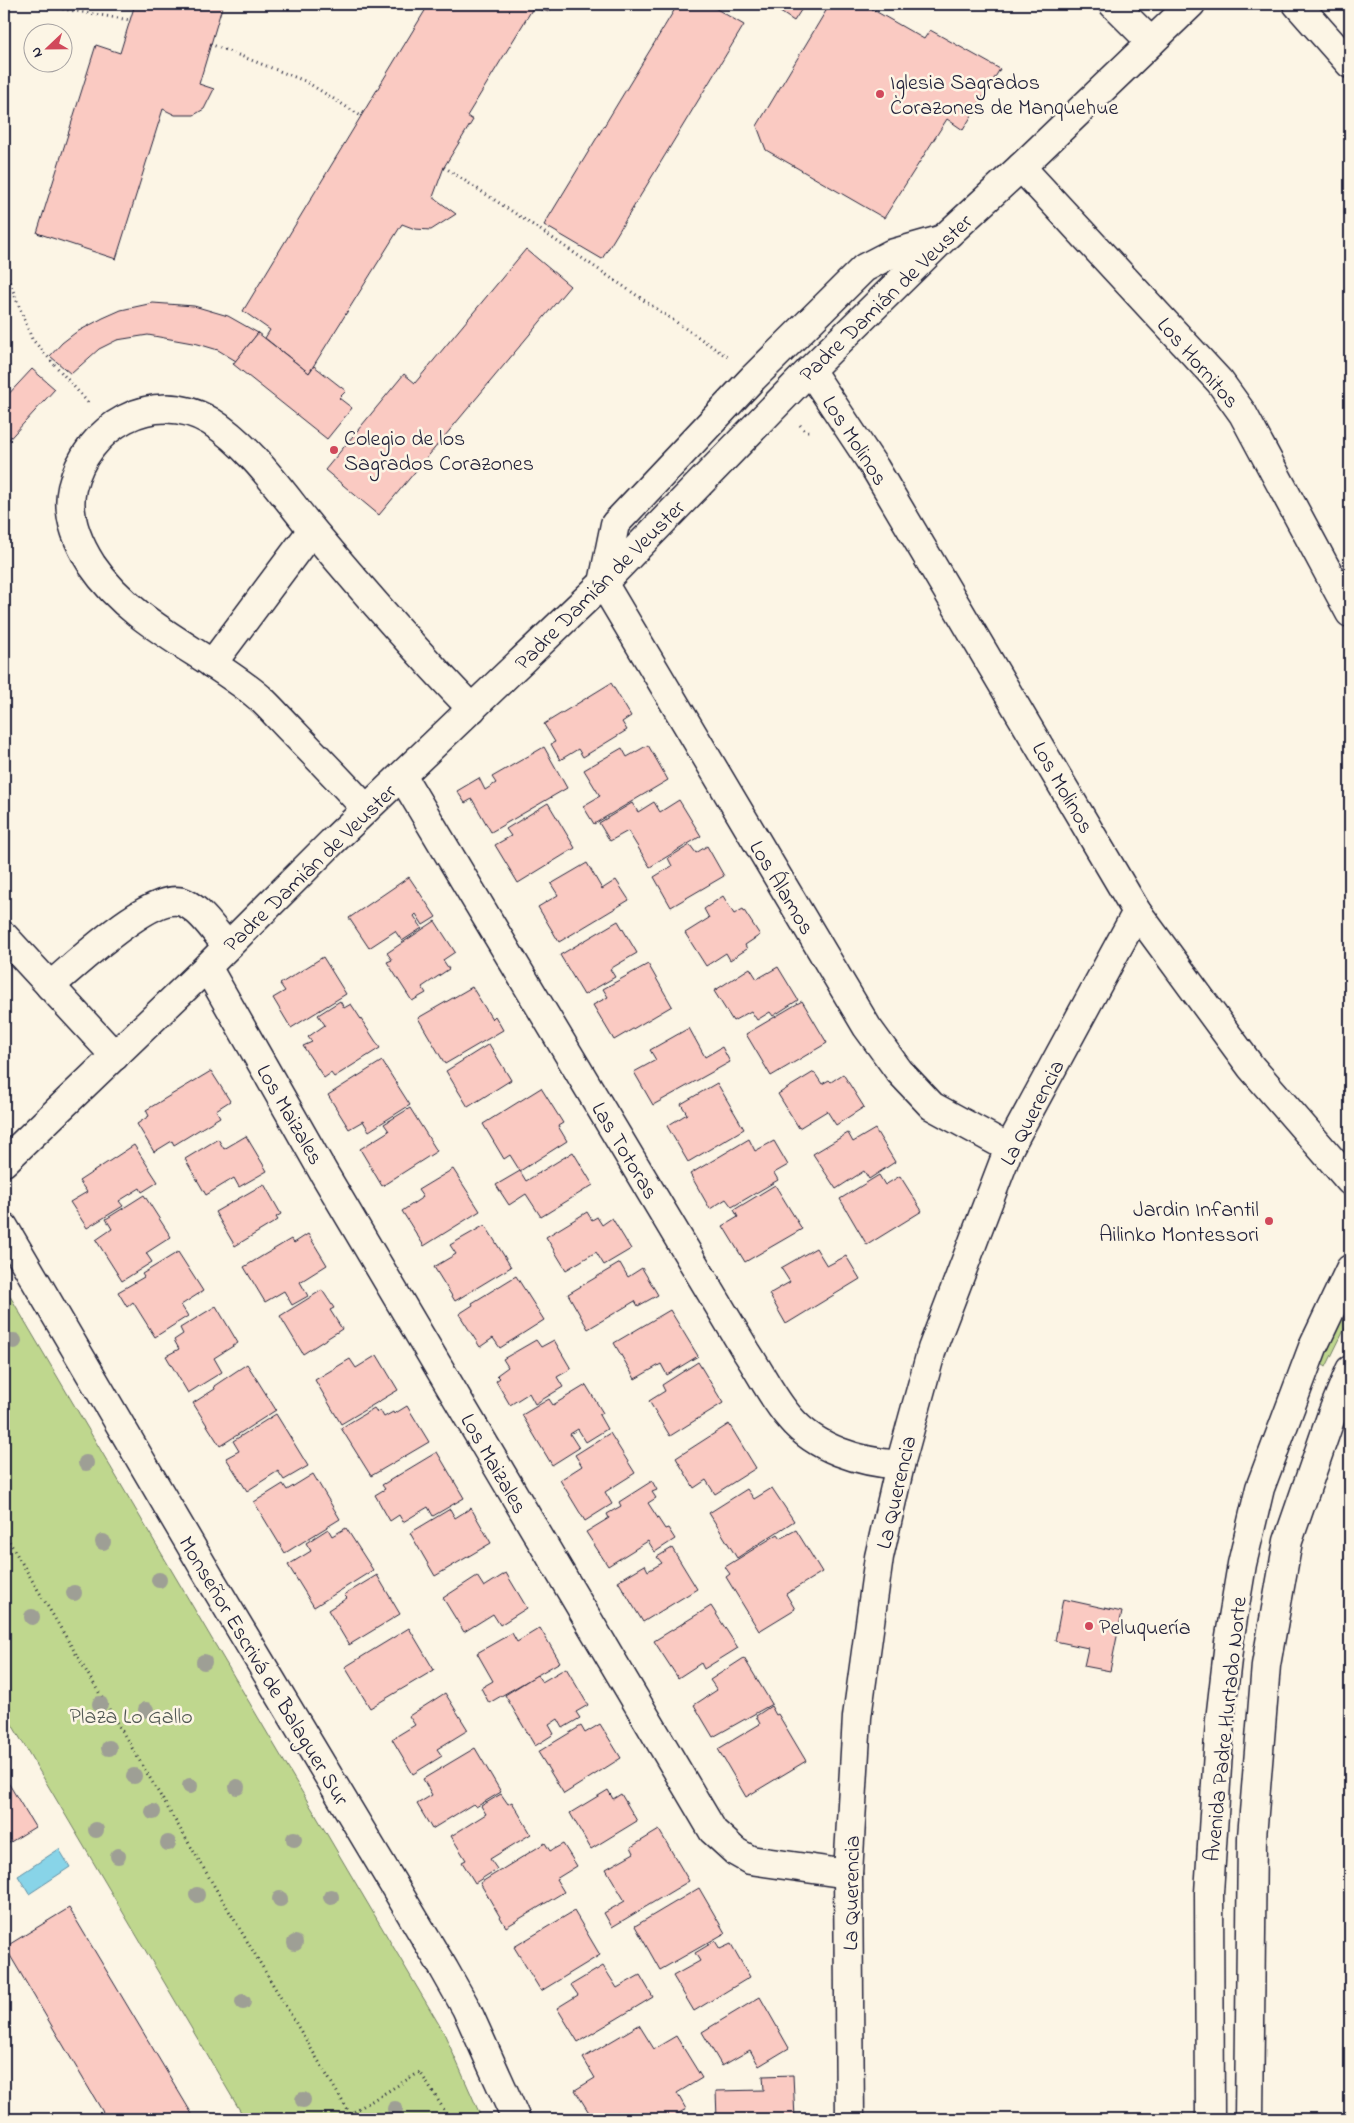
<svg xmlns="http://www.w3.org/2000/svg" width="1354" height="2123" viewBox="0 0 1354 2123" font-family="'Indie Flower',sans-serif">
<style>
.green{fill:#bfd78e;stroke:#707c64}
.water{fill:#88d4e8;stroke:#5f8da3}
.building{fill:#facac2;stroke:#22223b}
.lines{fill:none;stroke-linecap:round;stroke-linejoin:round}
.minor-casing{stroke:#22223b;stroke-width:31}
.major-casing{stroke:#22223b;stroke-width:31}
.path{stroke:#22223b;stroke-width:3;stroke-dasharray:1 4;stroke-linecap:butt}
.minor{stroke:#fcf5e5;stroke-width:28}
.major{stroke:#fcf5e5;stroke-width:28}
.tree{fill:#9e9f95}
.poi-dot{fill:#d1495b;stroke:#fcf5e5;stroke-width:2}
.labels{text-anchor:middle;stroke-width:5;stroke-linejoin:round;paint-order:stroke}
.poi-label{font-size:22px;fill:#22223b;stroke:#fcf5e5;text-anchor:start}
.street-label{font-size:22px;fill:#22223b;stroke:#fcf5e5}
.park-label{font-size:22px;fill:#515854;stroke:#fcf5e5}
</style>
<rect width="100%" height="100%" fill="#fcf5e5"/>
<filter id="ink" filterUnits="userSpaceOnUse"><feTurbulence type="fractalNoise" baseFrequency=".02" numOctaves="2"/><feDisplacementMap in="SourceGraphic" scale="10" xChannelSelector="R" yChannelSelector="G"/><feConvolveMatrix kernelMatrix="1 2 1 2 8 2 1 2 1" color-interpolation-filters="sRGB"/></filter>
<g filter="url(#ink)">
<g class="green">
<polygon points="4,1286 444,2033 482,2119 245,2119 4,1711"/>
<polygon points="1350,1301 1350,1318 1326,1367 1322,1364 1329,1345"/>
</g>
<polygon class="water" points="59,1849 70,1867 29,1894 18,1876"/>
<g class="building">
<polygon points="135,4 223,4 199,84 214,89 204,109 194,115 175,115 163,109 116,259 37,233 96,45 120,53"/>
<polygon points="429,4 553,4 549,12 533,8 467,116 473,120 444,167 433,197 456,214 431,230 415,229 402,224 309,373 265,338 270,330 243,311"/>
<polygon points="678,4 708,4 744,25 602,259 544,225"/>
<polygon points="768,4 805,4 794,21"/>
<polygon points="830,4 863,4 924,39 930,30 1000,69 963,130 947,119 884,218 766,150 757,126"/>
<polygon points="526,249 570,286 379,515 325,470 404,374 415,383"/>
<polygon points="153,303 194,306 228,316 258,333 236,361 218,350 198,344 148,335 117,340 99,349 71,374 50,356 62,343 75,333 103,318 121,310"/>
<polygon points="258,333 309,373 314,366 346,391 339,398 352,408 327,439 233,364"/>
<polygon points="32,369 55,389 4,445 4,399"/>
<polygon points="611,683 631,716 622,722 627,730 583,757 578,749 560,760 551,744 555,742 544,724"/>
<polygon points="648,745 668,780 594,824 583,806 600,796 584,770 622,748 627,757"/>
<polygon points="544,747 567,788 491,832 472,799 465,803 457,791 479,778 485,790 496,783 492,777"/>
<polygon points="679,800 701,836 650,867 628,831 610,841 599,823 632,803 638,812 654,802 660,812"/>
<polygon points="548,803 575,848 518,883 495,845 511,836 506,829"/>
<polygon points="690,845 696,853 707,846 724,876 671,907 654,877 672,866 668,858"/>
<polygon points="587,863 602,889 616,880 629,900 559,942 538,907 558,895 551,884"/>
<polygon points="409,877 436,917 423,925 416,914 414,916 422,928 402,941 395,931 369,948 349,918"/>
<polygon points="723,896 734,914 743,909 760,935 745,945 747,949 730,960 726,953 706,966 685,933 709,918 704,909"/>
<polygon points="435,921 455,952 443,960 449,969 422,987 426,993 412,1001 387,962 392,960 387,953"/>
<polygon points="618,921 637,953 610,969 615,977 584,995 560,955"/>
<polygon points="323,957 346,994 291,1028 273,998 285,991 280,984"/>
<polygon points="648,964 672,1006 614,1040 593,1005 608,997 603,989"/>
<polygon points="778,967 798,1000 773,1016 770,1012 757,1020 751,1011 733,1021 714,991 750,968 757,979"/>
<polygon points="472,987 492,1019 495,1016 503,1030 445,1064 418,1018"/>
<polygon points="340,1001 344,1008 351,1004 380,1048 334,1077 331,1073 324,1078 303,1046 312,1042 308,1037 325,1025 318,1015"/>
<polygon points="802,1001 827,1043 771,1076 746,1034"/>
<polygon points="689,1028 705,1057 722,1047 730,1062 653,1105 634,1072 656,1060 650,1050"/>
<polygon points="489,1044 511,1080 468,1107 446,1071"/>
<polygon points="382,1061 410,1105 369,1131 363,1121 349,1129 328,1095"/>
<polygon points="211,1071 230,1101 216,1110 220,1117 174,1145 172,1141 154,1152 137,1124 149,1116 146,1110"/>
<polygon points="814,1072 822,1084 829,1080 831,1082 843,1074 864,1107 836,1125 827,1111 799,1128 778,1094"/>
<polygon points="717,1083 744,1129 688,1162 667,1126 687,1114 681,1104"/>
<polygon points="541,1088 563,1123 558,1126 567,1141 520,1171 510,1155 504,1159 483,1124"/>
<polygon points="410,1108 437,1151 382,1186 360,1149 389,1131 384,1124"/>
<polygon points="875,1129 895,1162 869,1179 864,1171 836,1189 813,1154 848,1133 853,1142"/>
<polygon points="246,1136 267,1171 239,1187 234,1178 206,1195 185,1159 218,1139 224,1149"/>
<polygon points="749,1139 755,1151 774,1141 788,1165 774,1173 778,1180 732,1207 726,1199 710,1209 690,1174"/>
<polygon points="134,1145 158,1182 142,1192 140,1188 119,1201 123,1206 87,1228 70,1202 87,1192 79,1181"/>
<polygon points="573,1152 593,1185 541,1217 526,1194 509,1205 496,1185 520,1171 526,1181"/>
<polygon points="453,1169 480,1211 424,1246 402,1211 423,1197 418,1190"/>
<polygon points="879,1175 885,1185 900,1176 922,1211 867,1245 840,1199"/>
<polygon points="264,1184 281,1214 276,1217 278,1220 235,1246 215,1212"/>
<polygon points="775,1185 802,1229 745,1262 723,1226 738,1217 734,1210"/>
<polygon points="144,1195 171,1237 146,1253 152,1262 122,1281 96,1240 112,1229 106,1219"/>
<polygon points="587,1212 592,1220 597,1217 602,1225 612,1218 631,1249 604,1265 596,1252 566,1270 546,1237"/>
<polygon points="485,1225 511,1267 455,1301 434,1267 456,1254 450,1245"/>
<polygon points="308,1234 327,1265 300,1282 308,1296 292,1305 284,1291 265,1302 244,1267 291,1239 294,1243"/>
<polygon points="816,1248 827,1266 846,1256 860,1279 786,1324 769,1294 790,1282 781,1268"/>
<polygon points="178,1252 203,1291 181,1305 188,1316 155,1337 133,1302 127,1307 118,1292 144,1277 142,1274"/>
<polygon points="620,1263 628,1277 642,1268 658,1295 638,1306 635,1301 588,1329 568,1294"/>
<polygon points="516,1276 544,1320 500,1348 493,1338 480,1347 459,1314 473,1305 472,1303"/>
<polygon points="322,1290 334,1308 330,1310 342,1329 303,1354 280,1316"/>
<polygon points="216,1306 238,1343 214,1358 222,1372 188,1393 166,1356 179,1349 174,1340 183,1334 180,1328"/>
<polygon points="670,1310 698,1356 667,1375 661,1364 635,1379 614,1343"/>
<polygon points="536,1340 541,1347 554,1340 571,1369 557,1377 563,1387 535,1404 529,1393 510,1405 496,1381 500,1378 497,1375 508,1367 503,1359"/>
<polygon points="377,1355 398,1390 341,1424 315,1380 350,1359 356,1368"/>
<polygon points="698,1362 723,1403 670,1436 649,1401 665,1391 662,1385"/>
<polygon points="247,1364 276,1410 220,1446 193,1403 215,1389 214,1386"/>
<polygon points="586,1385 603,1413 599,1415 607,1429 586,1442 578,1429 570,1434 579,1448 552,1465 522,1415 549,1399 553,1405"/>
<polygon points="407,1406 429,1442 371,1476 341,1428 374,1408 377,1412 380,1410 384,1417 393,1412 394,1414"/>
<polygon points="276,1414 308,1466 284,1480 278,1471 247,1491 226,1458 239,1451 233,1441"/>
<polygon points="729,1424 756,1468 715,1494 706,1480 694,1488 676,1458"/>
<polygon points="610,1433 635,1473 605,1492 612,1504 585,1521 560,1480 582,1466 575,1455"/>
<polygon points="437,1452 464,1498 433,1516 428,1507 403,1522 399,1515 390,1521 375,1495 385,1489 382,1485"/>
<polygon points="313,1474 340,1519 285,1553 254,1502 283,1484 287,1490"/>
<polygon points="652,1481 657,1490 652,1492 656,1498 648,1503 665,1529 668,1528 675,1539 655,1552 648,1541 608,1566 586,1532 609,1518 607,1514 621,1506 619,1502"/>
<polygon points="772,1488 794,1521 737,1558 709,1513 747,1489 754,1499"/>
<polygon points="471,1508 491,1543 435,1576 410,1533 450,1509 455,1518"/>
<polygon points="346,1528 373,1570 314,1607 288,1565 311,1551 306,1543 328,1529 332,1536"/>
<polygon points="796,1530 822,1572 786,1594 795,1609 759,1631 726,1577 730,1574 725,1567 778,1534 781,1538"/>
<polygon points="672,1548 697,1589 643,1622 618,1581 645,1565 648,1571 662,1563 657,1557"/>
<polygon points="506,1573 527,1608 500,1625 493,1614 464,1632 443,1598 477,1576 484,1587"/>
<polygon points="377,1575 400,1614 349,1645 328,1610 347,1598 344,1595"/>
<polygon points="1063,1599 1122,1612 1110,1671 1084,1666 1088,1648 1055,1641"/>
<polygon points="711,1606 738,1648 704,1669 701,1663 678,1678 654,1641"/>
<polygon points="409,1628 434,1670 370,1708 345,1667"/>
<polygon points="540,1628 560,1662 489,1703 481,1688 493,1681 477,1653 512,1633 517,1642"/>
<polygon points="744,1658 772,1704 713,1737 694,1705 717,1690 710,1680"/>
<polygon points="566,1668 588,1705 576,1712 580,1718 563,1728 558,1719 549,1725 554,1734 535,1746 505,1695 537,1675 542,1682"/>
<polygon points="445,1693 468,1730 437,1749 442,1756 413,1774 392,1739 415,1725 409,1716"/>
<polygon points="771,1706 776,1715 778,1714 806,1761 746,1797 718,1749 760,1724 756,1716"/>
<polygon points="600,1724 621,1758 564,1794 538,1752 581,1726 585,1733"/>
<polygon points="475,1748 501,1792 476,1807 473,1804 432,1829 417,1804 432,1795 423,1779"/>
<polygon points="4,1776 35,1827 4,1846"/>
<polygon points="608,1790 613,1799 621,1794 637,1821 591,1849 570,1813"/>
<polygon points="501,1794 508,1804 512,1802 531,1834 490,1859 497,1869 475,1883 462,1862 466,1860 451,1836 486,1814 481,1806"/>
<polygon points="659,1830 689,1881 612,1927 604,1913 625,1901 606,1869 634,1853 631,1847"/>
<polygon points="545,1843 550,1851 563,1844 577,1866 556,1879 564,1892 506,1927 480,1883"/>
<polygon points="699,1888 725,1933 660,1970 635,1926"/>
<polygon points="69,1908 195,2119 107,2119 5,1947"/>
<polygon points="574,1911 600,1955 541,1991 514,1947"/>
<polygon points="715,1941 720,1949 731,1944 750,1977 694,2011 673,1976 700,1961 695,1953"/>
<polygon points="603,1966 617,1988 640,1975 653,1997 578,2042 557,2008 578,1995 571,1985"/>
<polygon points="760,1997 789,2048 759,2066 750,2050 722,2066 702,2032"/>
<polygon points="639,2025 654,2049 676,2036 702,2078 677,2093 686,2109 669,2119 622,2119 618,2112 606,2119 593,2119 575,2090 595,2078 583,2058"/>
<polygon points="793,2075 795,2119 717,2119 716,2091 764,2090 763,2076"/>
</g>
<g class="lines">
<defs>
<g id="minor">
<polyline points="1113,4 1151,42"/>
<polyline points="1297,4 1350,64"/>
<polyline points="1021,167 1220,382 1243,414 1350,613"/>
<polyline points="810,370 875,468 1137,912 1251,1067 1350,1181"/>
<polyline points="603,583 867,1027 899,1071 932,1106 1009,1148"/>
<polyline points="603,583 615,524 753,378 864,268 891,254 940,240"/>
<polyline points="212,664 312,530"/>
<path d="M402,776L746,1351C760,1372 773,1399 790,1418C816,1449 860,1462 900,1465"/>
<path d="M366,809C342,782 317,757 292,731C281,720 271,708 260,698C206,652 133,626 92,565C78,543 66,515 72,488C86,427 153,387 210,421C251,446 284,496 315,533C365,593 417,652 472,709"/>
<polyline points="4,936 115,1056"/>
<polyline points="207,967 325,1175 713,1831 736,1852 750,1860 848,1874"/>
<path d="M50,986C75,966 154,888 185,903C202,911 215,932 227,946"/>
<polyline points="4,1162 207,967 332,842 603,583 810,370 943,239 1021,167 1191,4"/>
<polyline points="4,1227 211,1580 444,1969 466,2008 516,2119"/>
<polyline points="850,2119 848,1874 857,1717 879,1557 900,1465 932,1349 1009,1148 1137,912"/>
</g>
<g id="major">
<polyline points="1210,2119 1209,1893 1220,1720 1229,1642 1242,1564 1260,1488 1313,1347 1350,1269"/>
<polyline points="1249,2119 1252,1837 1266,1665 1288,1541 1332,1414 1350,1370"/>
</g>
</defs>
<use href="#minor" class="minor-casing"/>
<use href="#major" class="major-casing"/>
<g class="path">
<polyline points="33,4 130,20"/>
<polyline points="210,44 305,81 361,116"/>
<polyline points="444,167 536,227 729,358"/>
<polyline points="4,268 32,339 90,405"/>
<polyline points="800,425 805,431 812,431"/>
<polyline points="4,1533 353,2119"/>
<polyline points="350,2114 420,2072 450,2119"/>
</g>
<use href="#minor" class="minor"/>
<use href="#major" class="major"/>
</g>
<g class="tree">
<circle cx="14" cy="1341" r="8"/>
<circle cx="86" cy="1463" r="8"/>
<circle cx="103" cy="1542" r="8"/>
<circle cx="159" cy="1580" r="8"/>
<circle cx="74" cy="1593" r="8"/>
<circle cx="32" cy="1617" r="8"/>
<circle cx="204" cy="1662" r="8"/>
<circle cx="100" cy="1704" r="8"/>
<circle cx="146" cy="1710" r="8"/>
<circle cx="109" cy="1748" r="8"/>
<circle cx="134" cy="1776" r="8"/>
<circle cx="190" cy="1786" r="8"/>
<circle cx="237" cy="1787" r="8"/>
<circle cx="153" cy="1812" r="8"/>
<circle cx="96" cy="1830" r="8"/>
<circle cx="294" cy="1839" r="8"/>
<circle cx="168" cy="1843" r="8"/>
<circle cx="118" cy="1856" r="8"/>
<circle cx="197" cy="1895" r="8"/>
<circle cx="331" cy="1897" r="8"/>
<circle cx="280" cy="1899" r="8"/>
<circle cx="295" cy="1943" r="8"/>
<circle cx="243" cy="2002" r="8"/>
<circle cx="303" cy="2100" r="8"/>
<circle cx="395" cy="2109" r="8"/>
</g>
</g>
<g class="poi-dot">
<circle cx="880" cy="94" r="5"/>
<circle cx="334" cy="450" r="5"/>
<circle cx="1269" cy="1221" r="5"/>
<circle cx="1089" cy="1626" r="5"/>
</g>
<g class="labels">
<g class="poi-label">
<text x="890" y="89">Iglesia Sagrados<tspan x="890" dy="25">Corazones de Manquehue</tspan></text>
<text x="344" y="445">Colegio de los<tspan x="344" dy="25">Sagrados Corazones</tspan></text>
<text x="1259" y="1216" text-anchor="end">Jardin Infantil<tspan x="1259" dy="25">Ailinko Montessori</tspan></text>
<text x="1099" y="1634">Peluquería</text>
</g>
<g class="street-label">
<text transform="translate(885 297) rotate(-44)" y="8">Padre Damián de Veuster</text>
<text transform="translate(1199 362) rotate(49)" y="8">Los Hornitos</text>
<text transform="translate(856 440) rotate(57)" y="8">Los Molinos</text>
<text transform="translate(599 584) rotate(-45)" y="8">Padre Damián de Veuster</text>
<text transform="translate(1064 787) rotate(60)" y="8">Los Molinos</text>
<text transform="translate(309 867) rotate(-44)" y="8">Padre Damián de Veuster</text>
<text transform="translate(783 887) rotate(59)" y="8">Los Álamos</text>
<text transform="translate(1031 1112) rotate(-63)" y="8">La Querencia</text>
<text transform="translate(291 1114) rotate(60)" y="8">Los Maizales</text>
<text transform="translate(626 1150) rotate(59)" y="8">Las Totoras</text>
<text transform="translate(495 1463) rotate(60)" y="8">Los Maizales</text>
<text transform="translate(895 1492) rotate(-77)" y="8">La Querencia</text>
<text transform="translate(265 1670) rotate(59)" y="8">Monseñor Escrivá de Balaguer Sur</text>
<text transform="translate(1224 1729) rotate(-84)" y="8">Avenida Padre Hurtado Norte</text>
<text transform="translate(850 1893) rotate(-89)" y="8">La Querencia</text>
</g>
<g class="park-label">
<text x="131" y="1723">Plaza Lo Gallo</text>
</g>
</g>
<rect width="1354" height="2123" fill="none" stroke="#fcf5e5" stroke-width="20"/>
<rect x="10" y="10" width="1334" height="2103" fill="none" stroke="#22223b" stroke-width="2" filter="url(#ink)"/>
<g transform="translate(48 48) rotate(248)"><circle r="24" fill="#fcf5e5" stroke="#a5a1a1"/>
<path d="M0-4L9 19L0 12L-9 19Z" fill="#d1495b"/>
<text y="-8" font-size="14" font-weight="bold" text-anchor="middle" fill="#22223b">N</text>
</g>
</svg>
